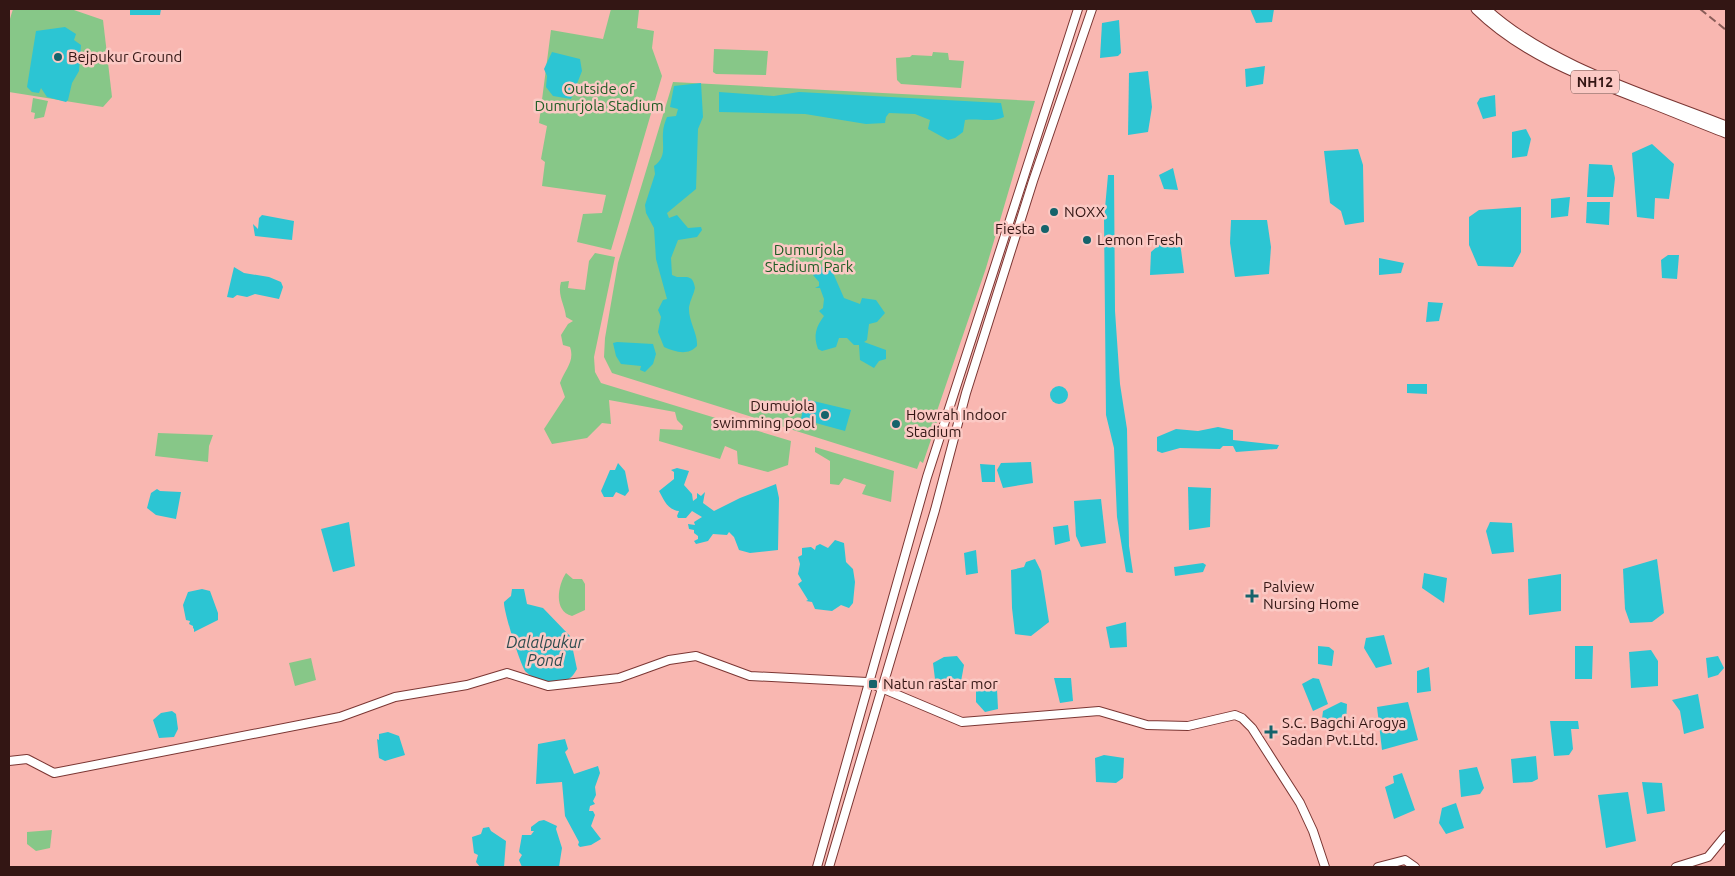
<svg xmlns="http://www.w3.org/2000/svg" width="1735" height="876" viewBox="0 0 1735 876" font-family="Ubuntu,sans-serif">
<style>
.green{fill:#87c788}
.water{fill:#2cc5d3}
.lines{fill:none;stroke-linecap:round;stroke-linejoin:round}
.major-casing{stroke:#7b3633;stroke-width:10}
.highway-casing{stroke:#7b3633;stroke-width:11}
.major{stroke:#fff;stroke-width:8}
.highway{stroke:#fff;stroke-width:9}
.rail{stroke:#895c58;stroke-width:2;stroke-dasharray:8 4;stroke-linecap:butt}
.poi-dot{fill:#15636b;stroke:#fbc9c4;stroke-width:2}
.labels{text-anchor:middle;stroke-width:5;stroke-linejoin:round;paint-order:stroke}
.shield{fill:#fbc9c4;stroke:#6f4c49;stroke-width:1}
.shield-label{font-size:14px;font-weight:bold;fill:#331614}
.poi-label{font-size:15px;fill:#331614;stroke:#fbc9c4;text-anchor:start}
.park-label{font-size:15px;fill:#1f5d25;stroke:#fbc9c4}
.water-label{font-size:16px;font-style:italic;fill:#2e4c4f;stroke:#fbc9c4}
</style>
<rect width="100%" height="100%" fill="#f9b7b1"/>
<g class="green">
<polygon points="13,9 71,9 103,20 112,97 103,107 9,92 9,22"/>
<polygon points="611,9 639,10 637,28 654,31 652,48 662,76 611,250 577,242 583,214 602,213 606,195 542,186 545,162 541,159 547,126 539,123 551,30 603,39"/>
<polygon points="714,49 768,51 766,75 716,74 713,72"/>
<polygon points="933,52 948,53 949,60 964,61 961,88 901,84 897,80 896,58 910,57 912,55 932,56"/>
<polygon points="673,82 1035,101 986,268 937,411 940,413 923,463 920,461 917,469 612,373 604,357 605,338 618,263"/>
<polygon points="33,98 48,101 44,117 34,119 35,113 31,112"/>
<path d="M595,253L615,257L594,357L595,372L601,383L791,441L788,465L768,472L738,464L737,451L725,446L720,459L659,441L660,429L682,430L683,426L677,420L675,412L609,400L611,424L602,423L587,438L552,444L544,429L565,397L560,383C565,369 575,362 570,347L563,345L561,335L568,324L573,321L566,317C565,305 557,295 561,282L569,281L568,288L585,290L589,261Z"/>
<polygon points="158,433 213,435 209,446 208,462 155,456"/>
<polygon points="815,447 894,471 891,502 862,494 866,485 844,478 839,485 830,484 830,461 815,452"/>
<path d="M566,573L573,579H582L585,584V610L572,616C553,611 558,585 566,573Z"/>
<polygon points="311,658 316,680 295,686 289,663"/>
<polygon points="52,830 50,848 36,851 27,844 27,832"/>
</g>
<g class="water">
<polygon points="130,9 161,9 160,15 130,15"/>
<polygon points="1250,9 1274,9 1272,22 1256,23"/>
<polygon points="1119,20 1121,53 1118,56 1100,58 1102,23"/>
<polygon points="65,27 76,34 74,40 81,45 79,71 72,83 68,100 66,102 47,97 41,88 39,93 32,92 27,87 36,31"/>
<polygon points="552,52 580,59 582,71 571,99 553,96 546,87 547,76 544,69"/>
<polygon points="1265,66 1263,84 1246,87 1245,69"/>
<polygon points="1148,71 1152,107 1148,132 1128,135 1129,73"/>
<path d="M701,83L703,117L698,129L696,189L667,213L669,218L677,215L688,228L701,227L702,230L697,237L678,240L671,258L672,275L677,277C688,277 693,275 695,288C694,294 690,300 689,307C688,321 698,333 697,346C688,356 675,352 664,347L658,332L661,317L658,310L663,300L667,299L656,259L654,228L646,213L645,205L655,174L654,166C667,157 662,146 663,133C663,127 665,122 667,117L676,116L678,109L670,107L674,86Z"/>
<path d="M719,92L774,96L799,92L1001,103L1004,117C991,123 979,118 965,120L963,132L955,138L948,140L928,129L930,120L915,114L889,113L886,117L885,123L866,124L805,114L719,112Z"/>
<polygon points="1495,95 1496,116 1483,119 1477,103 1480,98"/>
<polygon points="1526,129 1531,139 1527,156 1512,158 1512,132"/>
<polygon points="1652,144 1674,164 1669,199 1655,198 1654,219 1637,217 1632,153"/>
<polygon points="1358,149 1363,165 1364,222 1345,225 1341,211 1330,203 1324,151"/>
<polygon points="1589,164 1612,165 1615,178 1613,197 1587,197"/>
<polygon points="1173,168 1178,190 1164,189 1159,175"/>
<polygon points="1108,175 1114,175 1115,311 1120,384 1127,429 1129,546 1133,573 1126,572 1117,517 1114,448 1106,415 1104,219"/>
<polygon points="1570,197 1568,216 1551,218 1551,199"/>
<polygon points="1587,202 1610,202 1609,225 1586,223"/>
<polygon points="1521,207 1521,252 1513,267 1478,266 1469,245 1469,217 1479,210"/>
<polygon points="262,215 294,221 292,240 255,236 253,224 258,229 259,218"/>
<polygon points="1231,220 1267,220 1271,247 1269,274 1235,277 1230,243"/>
<polygon points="1180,242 1184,273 1150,275 1151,252 1160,244"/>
<polygon points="1668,255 1679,255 1677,279 1662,278 1661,260"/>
<polygon points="1379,258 1404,263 1401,273 1379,275"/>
<path d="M830,266L844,298L860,304L862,298L876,300L885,313L877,322L869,324L867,340L864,342L886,350V359L879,361L874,368L860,360L859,345H854L847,338H839L836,347L822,351L818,349C813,335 816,327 824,316L819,311L823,308L824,299L820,288H815L819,286V282L813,275L820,267Z"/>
<polygon points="234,267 244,273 269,277 281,282 283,287 279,299 255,294 247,297 237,295 233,298 227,297"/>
<polygon points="1428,302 1443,303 1439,321 1426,322"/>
<polygon points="617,342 653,344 656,354 653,364 645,372 640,370 641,366 621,364 616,356 613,343"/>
<polygon points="1407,384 1427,384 1427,394 1407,393"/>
<circle cx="1059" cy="395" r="9"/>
<polygon points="805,399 851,410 845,431 801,419"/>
<polygon points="1218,427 1233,430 1233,440 1279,445 1277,449 1236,452 1233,446 1223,446 1220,449 1180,448 1162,453 1157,451 1157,437 1176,429 1198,431"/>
<polygon points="1031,462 1033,483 1003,488 997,470 1001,463"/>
<polygon points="618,463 625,471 629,491 625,496 616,492 613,497 604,497 601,491 610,470 615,470"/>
<polygon points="980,464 995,465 995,482 982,482"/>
<path d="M677,468L689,471L684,485L692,494L693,501L697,498V493L701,496L705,492L703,503L714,511L740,498L776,484L779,498L778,550L750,553L739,550L734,537L729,532L727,535L713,534L708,541L696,544L694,541L698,539V536L694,533V530L689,529L688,524L695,525L694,522L702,517L692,511L686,518H678L677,516L679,511C667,510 663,498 659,491L674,479V472L671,470Z"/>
<polygon points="1188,487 1211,488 1210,527 1189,530"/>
<polygon points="157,489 160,491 181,492 176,519 156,515 147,508 151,493"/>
<polygon points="1101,499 1106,543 1081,547 1076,536 1074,501"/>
<polygon points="349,522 355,566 333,572 321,529"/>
<polygon points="1490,522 1512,523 1514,552 1492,554 1486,531"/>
<polygon points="1068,525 1070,541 1055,545 1053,527"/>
<polygon points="835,540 844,543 846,562 853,569 855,582 853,603 849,608 841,605 832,611 815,609 812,602 806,601 808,600 798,584 802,581 798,574 800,564 798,557 802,555 802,548 811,547 815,550 816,546 820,544 828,548"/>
<polygon points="976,550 978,573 966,575 964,553"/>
<polygon points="1035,559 1041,571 1049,622 1031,636 1015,634 1012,608 1011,570 1024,567 1026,562"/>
<polygon points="1657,559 1664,613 1652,622 1630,623 1625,609 1623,569"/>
<polygon points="1203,563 1206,565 1203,572 1175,576 1174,567"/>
<polygon points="1424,573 1447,578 1444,603 1422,588"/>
<polygon points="1561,574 1561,611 1529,615 1528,579"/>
<polygon points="202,589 210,591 218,613 218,620 194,632 194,628 193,629 193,626 189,624 190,621 186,620 183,605 188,592"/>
<path d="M512,589H524L527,604L543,608L570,636L577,669C575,672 573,676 570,678C559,688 536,681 526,672C521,668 503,609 504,602L511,596Z"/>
<polygon points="1126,622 1127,647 1110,648 1106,627"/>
<polygon points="1384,635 1392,664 1376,668 1364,648 1366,638"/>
<polygon points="1318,646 1329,647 1334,651 1332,666 1318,664"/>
<polygon points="1575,646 1593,646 1592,679 1575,679"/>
<polygon points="1651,650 1658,661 1658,686 1631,688 1629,652"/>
<polygon points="957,656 964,665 960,687 936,687 933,663 944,657"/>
<polygon points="1718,656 1724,668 1718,675 1708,678 1706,658"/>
<polygon points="1429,667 1431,691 1417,693 1417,671"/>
<polygon points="1054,678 1071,678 1073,701 1060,703"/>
<polygon points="1313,678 1319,679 1328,704 1313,711 1302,684"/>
<polygon points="997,689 998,709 985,712 976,702 976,690"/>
<polygon points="1698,694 1704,728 1684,734 1680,711 1672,700"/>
<polygon points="1341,702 1347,704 1346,723 1333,728 1322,719 1323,711"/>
<polygon points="1408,702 1418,740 1382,750 1377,707"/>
<polygon points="172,711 176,714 178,729 174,737 159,738 153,720 161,713"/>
<polygon points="1550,721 1578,721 1579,729 1571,729 1573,749 1569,755 1554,756"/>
<polygon points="388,732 399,736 405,755 385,761 379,758 377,739 379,740 379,734"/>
<polygon points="565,739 568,749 565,752 574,774 598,766 600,773 595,787 596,795 593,801 595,804 590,806 589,811 593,811 595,815 591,826 601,839 591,845 580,847 578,845 579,842 565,816 562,782 536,784 538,744"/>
<polygon points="1104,755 1124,758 1123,778 1116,783 1096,782 1095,758"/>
<polygon points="1536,756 1538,779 1532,782 1513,783 1511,759"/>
<polygon points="1477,767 1484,788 1480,794 1461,797 1459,770"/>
<polygon points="1402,773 1415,810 1394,819 1385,787 1394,783 1393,776"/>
<polygon points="1642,782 1662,783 1665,811 1647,814"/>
<polygon points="1628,792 1636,841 1606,848 1598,795"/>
<polygon points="1456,803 1464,828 1446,834 1439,823 1442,808"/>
<polygon points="544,820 557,826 556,829 562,848 559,867 522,867 519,860 522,855 519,852 522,835 531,835 534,831 531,831 531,827 539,821"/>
<polygon points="489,827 491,831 506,841 504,867 480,867 476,862 478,855 474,853 472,837 481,834 483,828"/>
</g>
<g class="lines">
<defs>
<g id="major">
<polyline points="9,761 27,759 54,773 340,717 395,697 467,685 507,673 548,686 619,678 669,660 696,656 750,676 867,682 962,722 1099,711 1147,725 1188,726 1235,715 1242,718 1252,728 1300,803 1313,831 1325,867"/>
<polyline points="817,867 927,477 1078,9"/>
<polyline points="829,867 935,510 966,393 1033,181 1092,9"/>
<polyline points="1378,867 1405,860 1415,867"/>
<polyline points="1676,867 1708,857 1726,835"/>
</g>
<g id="highway">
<path d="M1476,9C1522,54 1581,76 1640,99C1669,110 1697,122 1726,133"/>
<path d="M1486,9C1548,66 1648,95 1726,126"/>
</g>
</defs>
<use href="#major" class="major-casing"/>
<use href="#highway" class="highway-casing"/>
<use href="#major" class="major"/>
<use href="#highway" class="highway"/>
<polyline class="rail" points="1700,9 1726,30"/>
</g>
<g class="poi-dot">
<circle cx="58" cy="57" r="5"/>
<circle cx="1054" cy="212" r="5"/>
<circle cx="1045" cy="229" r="5"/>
<circle cx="1087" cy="240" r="5"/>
<circle cx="825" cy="415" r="5"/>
<circle cx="896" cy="424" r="5"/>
<path d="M1249.5 588.5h5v5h5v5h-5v5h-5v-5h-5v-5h5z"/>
<rect x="868" y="679" width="10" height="10" rx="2.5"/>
<path d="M1268.5 724.5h5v5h5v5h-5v5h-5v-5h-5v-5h5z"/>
</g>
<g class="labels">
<rect class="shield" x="1571" y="70.5" width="48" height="23" rx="4"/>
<g class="shield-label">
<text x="1595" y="87">NH12</text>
</g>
<g class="poi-label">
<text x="68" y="62">Bejpukur Ground</text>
<text x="1064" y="217">NOXX</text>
<text x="1035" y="234" text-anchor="end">Fiesta</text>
<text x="1097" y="245">Lemon Fresh</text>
<text x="815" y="411" text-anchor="end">Dumujola<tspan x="815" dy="17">swimming pool</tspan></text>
<text x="906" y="420">Howrah Indoor<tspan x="906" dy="17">Stadium</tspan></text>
<text x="1263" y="592">Palview<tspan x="1263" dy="17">Nursing Home</tspan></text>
<text x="883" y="689">Natun rastar mor</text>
<text x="1282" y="728">S.C. Bagchi Arogya<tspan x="1282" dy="17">Sadan Pvt.Ltd.</tspan></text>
</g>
<g class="park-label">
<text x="599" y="94">Outside of<tspan x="599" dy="17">Dumurjola Stadium</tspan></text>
<text x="809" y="255">Dumurjola<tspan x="809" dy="17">Stadium Park</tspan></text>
</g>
<g class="water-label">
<text x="545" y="648">Dalalpukur<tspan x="545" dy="18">Pond</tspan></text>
</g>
</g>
<rect width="1735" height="876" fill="none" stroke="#331614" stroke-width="20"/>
</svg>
